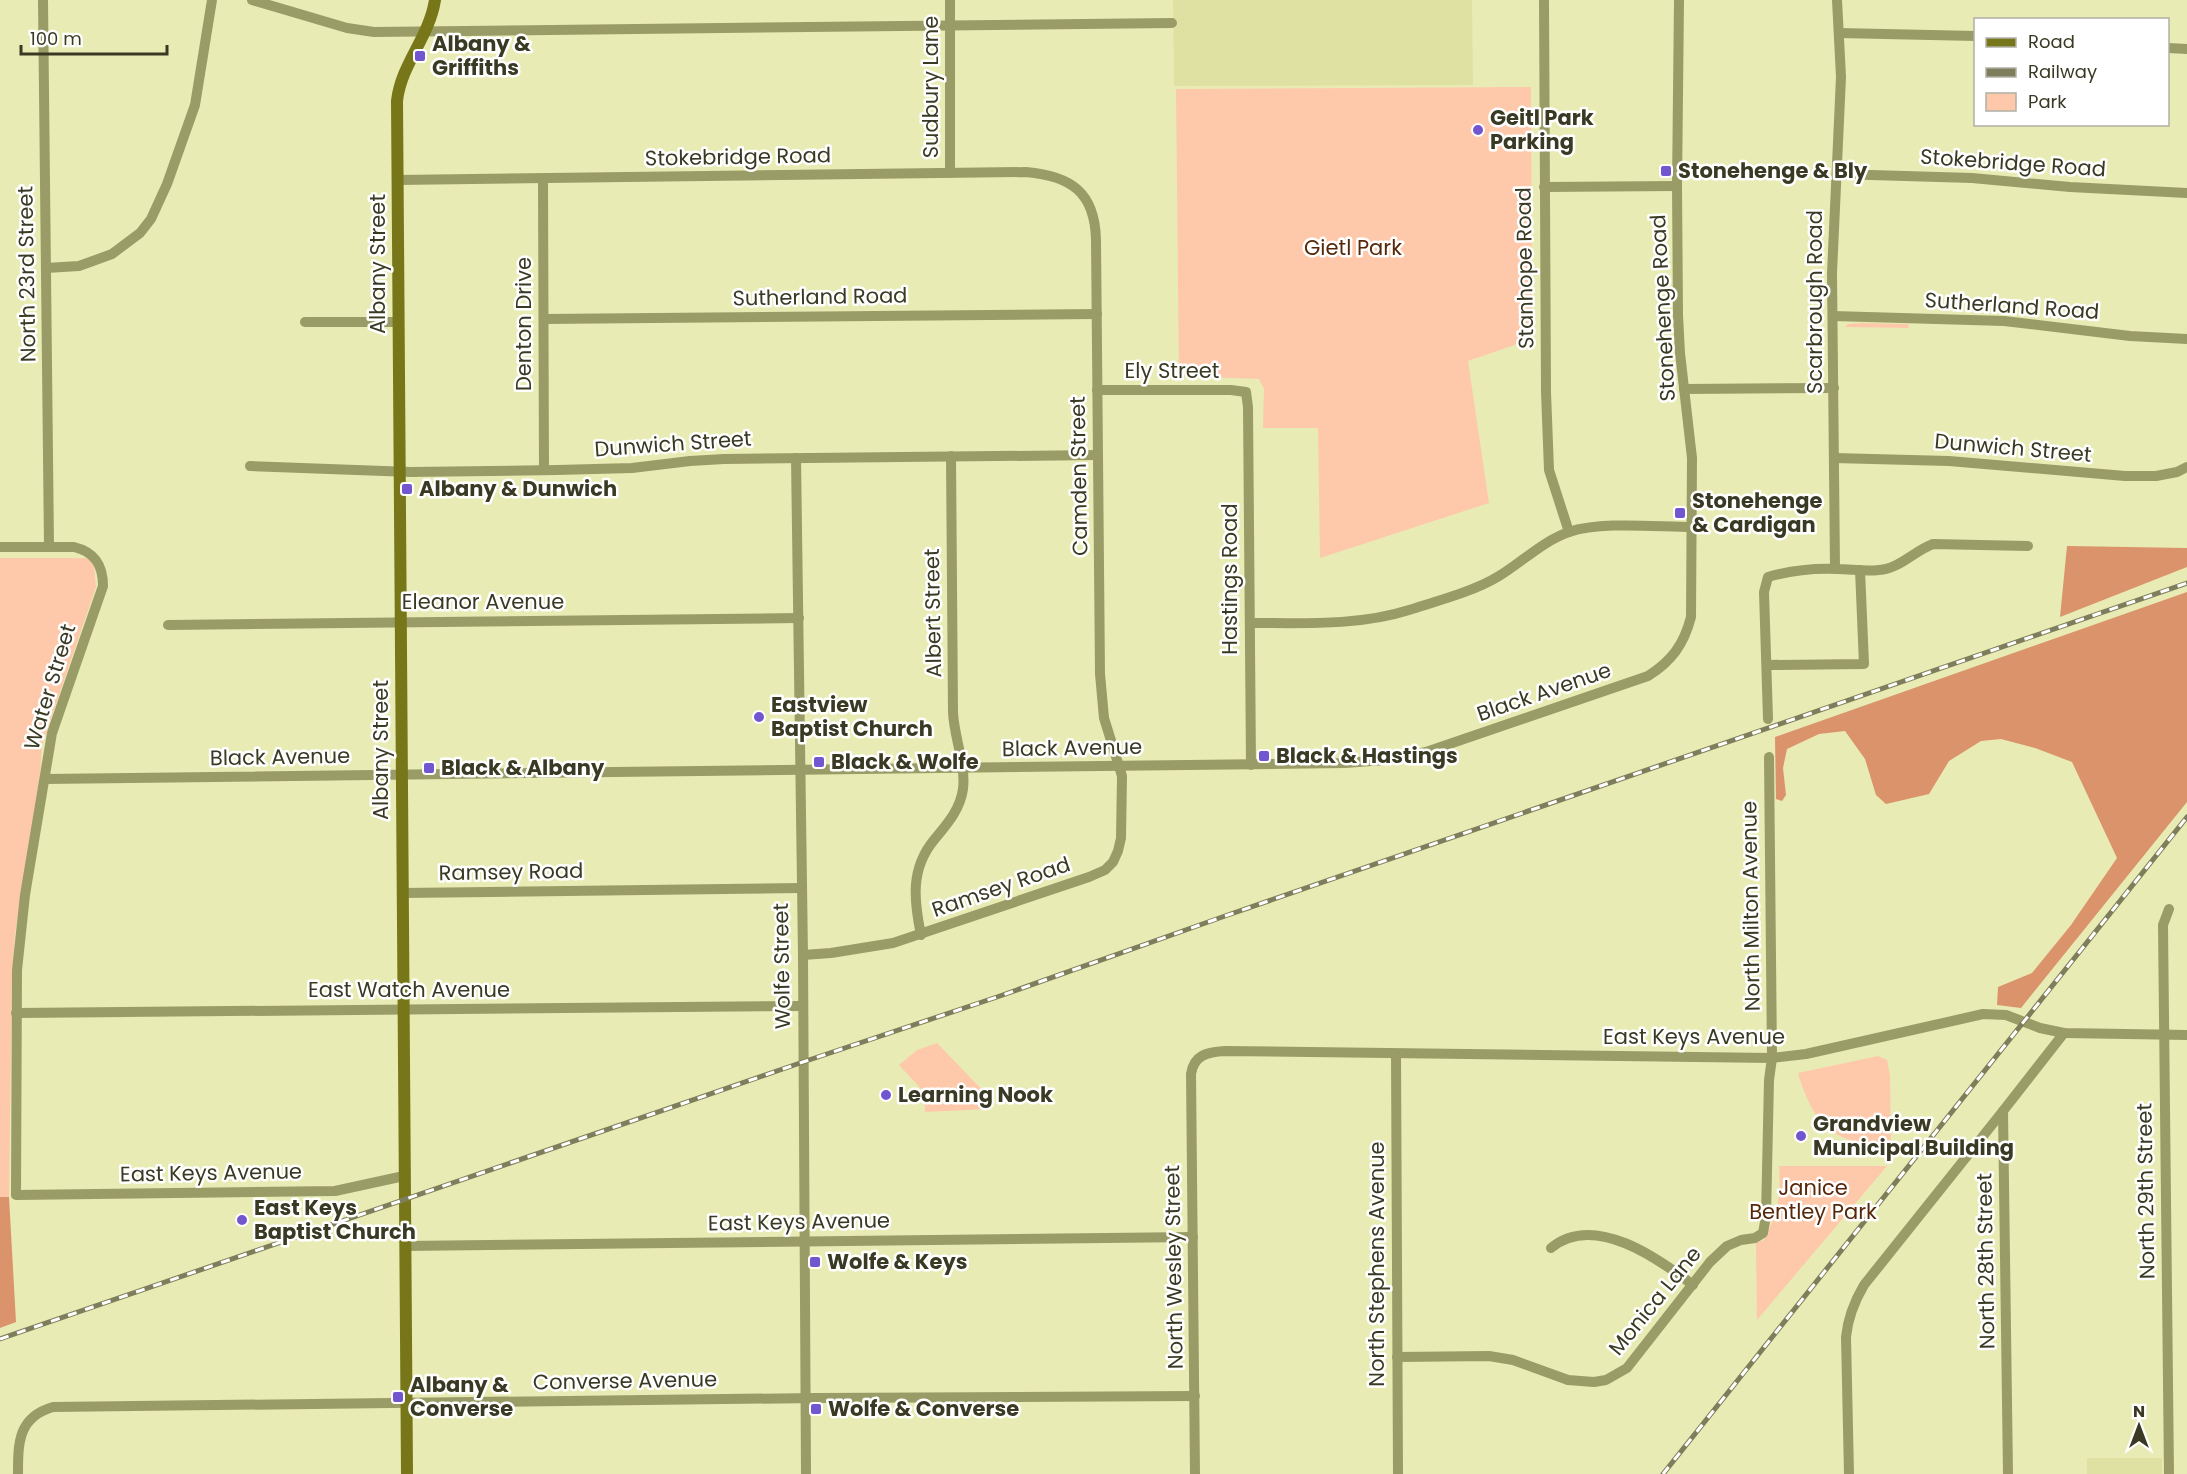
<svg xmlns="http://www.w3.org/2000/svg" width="2187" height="1474" viewBox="0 0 2187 1474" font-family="Poppins,sans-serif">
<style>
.built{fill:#dfe1a3}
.green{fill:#fec8ab}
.forest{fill:#da936b}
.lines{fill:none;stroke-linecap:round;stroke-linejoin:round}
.street{stroke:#9a9c67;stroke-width:10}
.secondary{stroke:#77771a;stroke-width:12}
.rail-casing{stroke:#7e7e5c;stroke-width:5}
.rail{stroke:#fff;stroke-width:3;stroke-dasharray:9;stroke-linecap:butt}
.poi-dot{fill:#7156cf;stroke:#fff;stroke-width:2}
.labels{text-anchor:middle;stroke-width:5;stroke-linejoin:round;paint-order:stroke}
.poi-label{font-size:21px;font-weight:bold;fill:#3a3a24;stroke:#fff;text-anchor:start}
.street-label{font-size:21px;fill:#3a3a24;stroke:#fff}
.park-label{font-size:21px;fill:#56280a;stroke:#fff}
</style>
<rect width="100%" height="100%" fill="#e9ebb4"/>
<g class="built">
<polygon points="1173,0 1472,0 1473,85 1174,86"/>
<rect x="2087" y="1458" width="75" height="16"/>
</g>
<g class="green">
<polygon points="1531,87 1532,339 1468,361 1489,503 1320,558 1318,428 1263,428 1264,389 1259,379 1179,376 1176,89"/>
<polygon points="1863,323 1908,324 1909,328 1845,327 1848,324"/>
<polygon points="0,558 88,558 94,566 96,587 42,745 40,775 15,934 12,976 9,1197 0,1197"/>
<polygon points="937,1043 988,1096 988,1109 925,1112 924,1092 899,1065 917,1050"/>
<path d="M1878,1056L1887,1060L1890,1076L1891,1146C1834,1144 1814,1127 1798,1073Z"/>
<path d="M1779,1166H1887L1757,1320L1756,1243L1764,1240C1778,1213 1781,1197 1779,1166Z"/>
</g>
<g class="forest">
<polygon points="2067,546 2187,548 2187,567 2060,617"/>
<polygon points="2187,592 2187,802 2021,1008 1997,1005 1998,987 2032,973 2071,925 2117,858 2072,762 2035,748 2001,739 1981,741 1949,761 1929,794 1886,804 1876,795 1865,759 1845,731 1819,734 1787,749 1783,768 1786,795 1782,801 1776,799 1775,737"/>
<polygon points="0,1197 9,1197 16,1322 0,1328"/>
</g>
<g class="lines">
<g class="street">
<polyline points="43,0 49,547"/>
<polyline points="252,0 347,28 374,32 1172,23"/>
<polyline points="950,0 950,173"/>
<polyline points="1544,0 1546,392 1549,470 1569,532"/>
<polyline points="1839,33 1976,36"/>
<polyline points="2168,48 2187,49"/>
<polyline points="1837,174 1972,178 2070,187 2187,193"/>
<polyline points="543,179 544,470"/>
<path d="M397,180L1026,172C1072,176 1095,193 1096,240L1100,674L1104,718L1122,776L1121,838L1118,851L1113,862L1105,870L1089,877L893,943L831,953L803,955"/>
<polyline points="1544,187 1677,186"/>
<polyline points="46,268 79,266 112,254 140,233 151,219 167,184 195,105 212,0"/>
<polyline points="1833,316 2004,321 2130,336 2187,339"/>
<polyline points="544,319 1097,314"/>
<polyline points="305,322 398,322"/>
<polyline points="1684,389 1834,388"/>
<polyline points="1097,390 1231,390 1246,392 1248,407 1251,765"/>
<polyline points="796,458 803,955 806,1474"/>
<polyline points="1834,458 1949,461 2125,476 2156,476 2177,472 2187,467"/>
<polyline points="250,466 411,472 557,470 632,468 690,461 724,459 1098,455"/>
<path d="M0,547H74C95,552 103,565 103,586L52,733L25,895L17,970L16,1195L335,1191L404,1176"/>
<polyline points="1835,568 1832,273 1841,77 1837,0"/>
<path d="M1251,623C1303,623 1359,626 1409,610C1437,601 1475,591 1499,576C1522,562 1543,541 1569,532C1601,521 1657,527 1692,527"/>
<polyline points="168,625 799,618"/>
<polyline points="1768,665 1864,664 1860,570"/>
<path d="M1768,719L1764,592L1768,577C1789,571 1815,568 1837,569C1851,569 1865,572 1879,570C1899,569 1914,551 1933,544L2028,546"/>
<path d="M45,779L1345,763L1385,760L1426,752L1648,676C1672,661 1684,644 1691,617L1692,458L1680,353L1678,315L1677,186L1679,0"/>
<polyline points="402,893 801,888"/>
<polyline points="2169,909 2163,925 2169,1474"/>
<path d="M921,935C914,901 910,869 934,840C947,824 960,810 963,789C966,763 954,738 953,712C952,627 952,542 951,456"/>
<polyline points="16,1013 803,1006"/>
<polyline points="1396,1054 1398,1474"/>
<polyline points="405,1246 1193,1237"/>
<path d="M1551,1248C1594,1212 1659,1259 1693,1285"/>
<polyline points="1397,1357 1489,1356 1513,1360 1568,1380 1594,1382 1606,1380 1627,1368 1710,1262 1727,1246 1741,1240 1755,1238 1763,1233 1766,1216 1769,1080 1772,1058 1769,757"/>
<path d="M18,1474C18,1443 18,1417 53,1407L817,1398L1195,1396"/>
<path d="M1195,1474L1191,1074C1194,1055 1207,1052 1225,1051L1772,1058L1806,1054L1983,1014L2006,1015L2040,1028L2064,1033L2187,1035"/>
<path d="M1849,1474L1846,1337C1848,1317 1854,1302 1864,1285L2003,1111"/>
<polyline points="2008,1474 2003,1111 2064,1033"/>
</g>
<path class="secondary" d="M407,1474L397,101C401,64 429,38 435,0"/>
<defs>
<g id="rail">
<polyline points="0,1339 803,1062 997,997 1225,916 2187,583"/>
<polyline points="1663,1474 2187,817"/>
</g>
</defs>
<use href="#rail" class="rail-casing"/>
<use href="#rail" class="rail"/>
</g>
<g class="poi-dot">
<rect x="414" y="50" width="12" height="12" rx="3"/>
<circle cx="1478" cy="130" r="6"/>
<rect x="1660" y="165" width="12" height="12" rx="3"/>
<rect x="401" y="483" width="12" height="12" rx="3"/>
<rect x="1674" y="507" width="12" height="12" rx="3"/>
<circle cx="759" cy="717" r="6"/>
<rect x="1258" y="750" width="12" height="12" rx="3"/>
<rect x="813" y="756" width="12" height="12" rx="3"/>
<rect x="423" y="762" width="12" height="12" rx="3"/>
<circle cx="886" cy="1095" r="6"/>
<circle cx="1801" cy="1136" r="6"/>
<circle cx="242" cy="1220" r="6"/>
<rect x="809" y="1256" width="12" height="12" rx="3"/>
<rect x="392" y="1391" width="12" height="12" rx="3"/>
<rect x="810" y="1403" width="12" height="12" rx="3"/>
</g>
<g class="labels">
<g class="poi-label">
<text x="432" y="51">Albany &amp;<tspan x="432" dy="24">Griffiths</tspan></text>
<text x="1490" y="125">Geitl Park<tspan x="1490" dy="24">Parking</tspan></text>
<text x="1678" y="178">Stonehenge &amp; Bly</text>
<text x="419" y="496">Albany &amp; Dunwich</text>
<text x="1692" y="508">Stonehenge<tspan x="1692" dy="24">&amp; Cardigan</tspan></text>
<text x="771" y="712">Eastview<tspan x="771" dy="24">Baptist Church</tspan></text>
<text x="1276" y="763">Black &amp; Hastings</text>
<text x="831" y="769">Black &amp; Wolfe</text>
<text x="441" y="775">Black &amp; Albany</text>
<text x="898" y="1102">Learning Nook</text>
<text x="1813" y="1131">Grandview<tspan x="1813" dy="24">Municipal Building</tspan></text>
<text x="254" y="1215">East Keys<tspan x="254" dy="24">Baptist Church</tspan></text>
<text x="827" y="1269">Wolfe &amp; Keys</text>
<text x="410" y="1392">Albany &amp;<tspan x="410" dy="24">Converse</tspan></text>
<text x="828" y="1416">Wolfe &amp; Converse</text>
</g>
<g class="street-label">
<text transform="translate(931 87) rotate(-90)" y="7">Sudbury Lane</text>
<text transform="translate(738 157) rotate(-1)" y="7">Stokebridge Road</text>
<text transform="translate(2013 163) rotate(4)" y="7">Stokebridge Road</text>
<text transform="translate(378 264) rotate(-90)" y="7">Albany Street</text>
<text transform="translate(1525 268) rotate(-91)" y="7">Stanhope Road</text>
<text transform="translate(27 274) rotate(-91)" y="7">North 23rd Street</text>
<text transform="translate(820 297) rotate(-1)" y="7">Sutherland Road</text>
<text transform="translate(1815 302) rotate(-90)" y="7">Scarbrough Road</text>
<text transform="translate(2012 306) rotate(4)" y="7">Sutherland Road</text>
<text transform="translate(1663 308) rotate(-93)" y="7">Stonehenge Road</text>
<text transform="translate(524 324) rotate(-90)" y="7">Denton Drive</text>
<text x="1172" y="378">Ely Street</text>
<text transform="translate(673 444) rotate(-4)" y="7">Dunwich Street</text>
<text transform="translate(2013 448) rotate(5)" y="7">Dunwich Street</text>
<text transform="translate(1079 476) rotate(-91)" y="7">Camden Street</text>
<text transform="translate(1230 579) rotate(-90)" y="7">Hastings Road</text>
<text x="483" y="609">Eleanor Avenue</text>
<text transform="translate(933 613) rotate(-91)" y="7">Albert Street</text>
<text transform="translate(50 687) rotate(-73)" y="7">Water Street</text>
<text transform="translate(1544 692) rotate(-19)" y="7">Black Avenue</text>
<text transform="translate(1072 748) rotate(-1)" y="7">Black Avenue</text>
<text transform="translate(381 750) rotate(-90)" y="7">Albany Street</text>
<text transform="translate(280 757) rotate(-1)" y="7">Black Avenue</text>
<text transform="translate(511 872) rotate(-1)" y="7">Ramsey Road</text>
<text transform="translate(1001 887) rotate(-19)" y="7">Ramsey Road</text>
<text transform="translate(1751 906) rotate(-91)" y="7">North Milton Avenue</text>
<text transform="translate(782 966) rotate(-91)" y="7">Wolfe Street</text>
<text x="409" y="997">East Watch Avenue</text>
<text x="1694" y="1044">East Keys Avenue</text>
<text transform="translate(211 1173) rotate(-1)" y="7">East Keys Avenue</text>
<text transform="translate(2146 1191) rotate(-91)" y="7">North 29th Street</text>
<text transform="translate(799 1222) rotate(-1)" y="7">East Keys Avenue</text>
<text transform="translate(1986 1261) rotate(-91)" y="7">North 28th Street</text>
<text transform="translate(1377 1264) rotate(-90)" y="7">North Stephens Avenue</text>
<text transform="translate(1174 1267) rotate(-91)" y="7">North Wesley Street</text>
<text transform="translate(1655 1301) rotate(-51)" y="7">Monica Lane</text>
<text transform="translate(625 1381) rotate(-1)" y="7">Converse Avenue</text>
</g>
<g class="park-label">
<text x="1353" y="255">Gietl Park</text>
<text x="1813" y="1195">Janice<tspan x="1813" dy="24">Bentley Park</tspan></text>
</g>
</g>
<rect x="1974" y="18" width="195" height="108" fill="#ffffff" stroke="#b0b0a7" stroke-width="1.5"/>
<rect x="1986" y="38" width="30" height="9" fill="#77771a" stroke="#b0b0a7" stroke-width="1.5"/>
<text x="2028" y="48" font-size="18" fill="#3a3a24">Road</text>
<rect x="1986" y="68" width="30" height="9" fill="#7e7e5c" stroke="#b0b0a7" stroke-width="1.5"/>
<text x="2028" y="78" font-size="18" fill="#3a3a24">Railway</text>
<rect x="1986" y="93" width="30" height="18" fill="#fec8ab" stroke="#b0b0a7" stroke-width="1.5"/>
<text x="2028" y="108" font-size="18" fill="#3a3a24">Park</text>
<g transform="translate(2139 1426)" stroke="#ffffff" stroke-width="4.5" paint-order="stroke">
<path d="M0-4.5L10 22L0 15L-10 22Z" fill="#3a3a24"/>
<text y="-9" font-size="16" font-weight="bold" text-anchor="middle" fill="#3a3a24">N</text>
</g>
<path d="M21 45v9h146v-9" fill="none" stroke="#3a3a24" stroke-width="3"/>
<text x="30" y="45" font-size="18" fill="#3a3a24" stroke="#ffffff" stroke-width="4.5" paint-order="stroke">100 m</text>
</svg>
